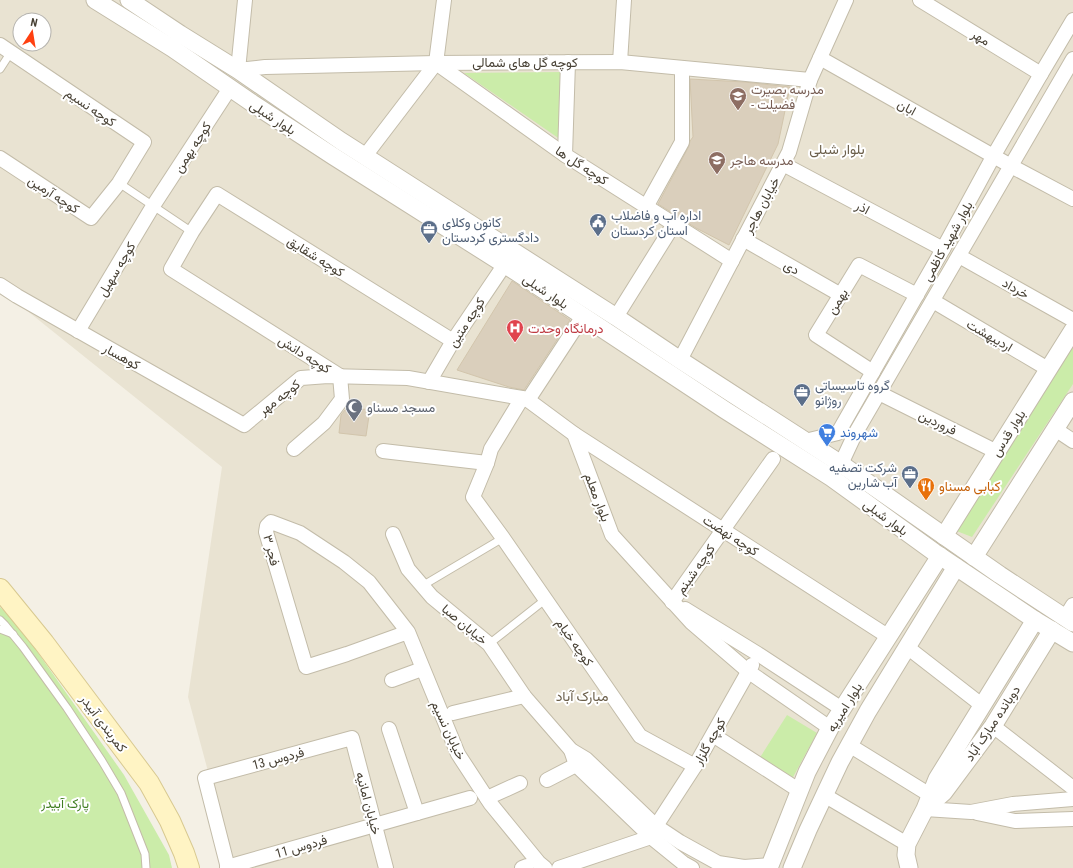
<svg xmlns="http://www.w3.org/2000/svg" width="1073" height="868" viewBox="0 0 1073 868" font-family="'Roboto Condensed',Vazirmatn,sans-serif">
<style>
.residential{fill:#e9e3d2;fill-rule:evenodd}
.green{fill:#cbeca9}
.building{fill:#dacfbc;stroke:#d2c5ac}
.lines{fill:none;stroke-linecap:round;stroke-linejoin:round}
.service-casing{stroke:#c3bca9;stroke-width:9}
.minor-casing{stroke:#c3bca9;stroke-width:16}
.tertiary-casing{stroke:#c3bca9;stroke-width:19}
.secondary-casing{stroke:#d8c990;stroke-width:22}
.service{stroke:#fff;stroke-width:7}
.minor{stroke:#fff;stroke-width:14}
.tertiary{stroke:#fff;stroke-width:17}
.secondary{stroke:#fff4c4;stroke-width:20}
.labels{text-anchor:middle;stroke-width:4;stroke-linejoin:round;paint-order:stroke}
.street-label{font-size:13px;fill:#474034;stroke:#fff}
.education-label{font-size:13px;fill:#785e54;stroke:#fff;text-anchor:start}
.service-label{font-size:13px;fill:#4e5e75;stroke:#fff;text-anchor:start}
.health-label{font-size:13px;fill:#be3a42;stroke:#fff;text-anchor:start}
.worship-label{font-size:13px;fill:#5b616d;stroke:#fff;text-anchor:start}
.shop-label{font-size:13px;fill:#366cbe;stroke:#fff;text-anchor:start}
.food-label{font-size:13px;fill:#c56008;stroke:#fff;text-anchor:start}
.park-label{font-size:13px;fill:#407e21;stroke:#fff}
.neighbourhood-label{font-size:14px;fill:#6b5f4a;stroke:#fff}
</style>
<rect width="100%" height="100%" fill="#f4f0e5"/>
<path class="residential" d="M0,0H1073V868H234L188,697L222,467L0,289ZM20,20H44V44H20Z"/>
<g class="green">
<polygon points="567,72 564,142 464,73"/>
<polygon points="1073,332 1073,384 972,537 954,530"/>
<polygon points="0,607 17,623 124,775 169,855 172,868 0,868"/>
<polygon points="787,715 817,733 792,779 759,759"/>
</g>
<g class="building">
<polygon points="690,79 744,82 790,87 778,144 729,245 696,228 658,204 689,146 690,141 693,137"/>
<polygon points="512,281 570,320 524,390 509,387 457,370"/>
<polygon points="370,409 366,436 339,433 341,415 345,410"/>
</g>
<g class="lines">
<defs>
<g id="service">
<polyline points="0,69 11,52"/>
<polyline points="119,183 192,232"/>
<polyline points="422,586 503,538"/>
<polyline points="0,620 5,625 23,647 67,708 102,761 121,793 145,854 146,868"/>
<polyline points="0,629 13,634"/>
<polyline points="489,644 546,599"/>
</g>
<g id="minor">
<polyline points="245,0 238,70 265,67 436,63 620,62 810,80"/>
<polyline points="920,0 1041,74"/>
<polyline points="0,45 144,142 119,183 91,218 0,158"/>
<polyline points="820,58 1011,166 1073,199"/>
<polyline points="620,62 624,0"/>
<polyline points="436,63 565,155 732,261"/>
<polyline points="436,63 444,0"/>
<polyline points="565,155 568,62"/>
<polyline points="365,156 436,63"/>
<polyline points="783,164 943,249"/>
<polyline points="646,207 682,142 682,68"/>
<polyline points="743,239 841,295"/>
<polyline points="959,256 1073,320"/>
<polyline points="0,285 17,296 244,425 301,378 328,376 408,378 522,398 528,400 574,434 612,535 692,623 749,672 830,728"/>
<polyline points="933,301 1048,369"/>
<polyline points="616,317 674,224"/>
<polyline points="78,331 153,206 230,88"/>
<polyline points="680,360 789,152 810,80 846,0"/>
<polyline points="873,372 816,335 859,265 917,295"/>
<polyline points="340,376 171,269 192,232 217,194 453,341"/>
<polyline points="429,382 453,341 505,264"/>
<polyline points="879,393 997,452"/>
<polyline points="522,398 491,449 487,463 473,497 503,538 640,736 695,766"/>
<polyline points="528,400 583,316"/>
<polyline points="1055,429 1073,441"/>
<polyline points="574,434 889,637"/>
<polyline points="805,441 838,433 943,249 994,155 1041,74 1073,20"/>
<polyline points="294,449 324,423 342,399 340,376"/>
<polyline points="383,451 487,463"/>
<polyline points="841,464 855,434 1073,59"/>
<polyline points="393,534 408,569 432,597 489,644 524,696 571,750 586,759 656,826 680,842 718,863 744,867 771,865"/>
<polyline points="672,602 773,459"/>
<polyline points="685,609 758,654 842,709"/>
<polyline points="1065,618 1073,605"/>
<polyline points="408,632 347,654 306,667 266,532 267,526 271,522 300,533 344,562 369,582 408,632 458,754 490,803 539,863 545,868"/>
<polyline points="907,647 983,706"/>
<polyline points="392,680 422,669"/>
<polyline points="453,713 524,696"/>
<polyline points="993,726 1073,788"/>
<polyline points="389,729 417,813"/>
<polyline points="713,735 800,791"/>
<polyline points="849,745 930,795"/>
<polyline points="571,750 576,765 651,837 683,863 692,868"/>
<polyline points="547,780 576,765"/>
<polyline points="824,795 907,844"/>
<polyline points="487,798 520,783"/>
<polyline points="925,809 971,812 1013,804 1073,799"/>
<polyline points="977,813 1015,821 1073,819"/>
<polyline points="656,826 695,766 752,665"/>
<polyline points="227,867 470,798"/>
<polyline points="228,868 205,778 352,738 386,868"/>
<polyline points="522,868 527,866"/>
<polyline points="559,868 651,837"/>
</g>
<g id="tertiary">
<polyline points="95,0 172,48 252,103 333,156 518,273 725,410 832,478 934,552 1035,620 1073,643"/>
<polyline points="129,0 180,34 238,70 341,141 616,317 680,360 841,464 1000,575 1073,623"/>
<polyline points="944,536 1073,330"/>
<polyline points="974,557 1073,401"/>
<polyline points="928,806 944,792 993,726 1052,630"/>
<polyline points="769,868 807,772 830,728 940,556"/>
<polyline points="792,868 808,830 840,762 868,711 956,567"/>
<polyline points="909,868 906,855 907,844 925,809 937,779 1035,620"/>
</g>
<polyline id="secondary" points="0,589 44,643 149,783 170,821 184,853 189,868"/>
</defs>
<use href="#service" class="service-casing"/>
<use href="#minor" class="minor-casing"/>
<use href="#tertiary" class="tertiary-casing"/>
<use href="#secondary" class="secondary-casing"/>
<use href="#service" class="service"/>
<use href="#minor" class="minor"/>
<use href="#tertiary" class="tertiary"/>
<use href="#secondary" class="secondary"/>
</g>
<defs>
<symbol id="school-pin" viewBox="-11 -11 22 30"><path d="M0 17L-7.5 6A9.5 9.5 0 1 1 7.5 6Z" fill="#8d6e63" stroke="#fff"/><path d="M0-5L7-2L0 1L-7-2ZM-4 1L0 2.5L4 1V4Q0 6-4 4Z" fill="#fff"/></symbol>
<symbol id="civic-pin" viewBox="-11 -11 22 30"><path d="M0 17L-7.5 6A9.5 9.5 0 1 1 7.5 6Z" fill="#5c6f8a" stroke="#fff"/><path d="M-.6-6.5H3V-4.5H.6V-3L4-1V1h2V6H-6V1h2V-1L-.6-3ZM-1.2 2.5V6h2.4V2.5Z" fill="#fff"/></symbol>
<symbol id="office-pin" viewBox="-11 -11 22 30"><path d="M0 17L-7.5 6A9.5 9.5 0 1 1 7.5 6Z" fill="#5c6f8a" stroke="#fff"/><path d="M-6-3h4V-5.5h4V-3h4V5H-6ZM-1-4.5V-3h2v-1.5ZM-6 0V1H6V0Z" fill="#fff"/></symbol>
<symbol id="hospital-pin" viewBox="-11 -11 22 30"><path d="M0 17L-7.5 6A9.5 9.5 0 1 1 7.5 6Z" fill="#e0444e" stroke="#fff"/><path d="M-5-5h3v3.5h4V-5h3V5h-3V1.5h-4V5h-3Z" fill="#fff"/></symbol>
<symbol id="mosque-pin" viewBox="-11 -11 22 30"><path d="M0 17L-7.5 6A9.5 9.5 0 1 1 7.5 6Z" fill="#6b7280" stroke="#fff"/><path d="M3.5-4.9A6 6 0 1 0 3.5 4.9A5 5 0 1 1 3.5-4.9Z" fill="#fff"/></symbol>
<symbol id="supermarket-pin" viewBox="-11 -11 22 30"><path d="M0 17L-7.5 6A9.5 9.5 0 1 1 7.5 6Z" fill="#3f7fe0" stroke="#fff"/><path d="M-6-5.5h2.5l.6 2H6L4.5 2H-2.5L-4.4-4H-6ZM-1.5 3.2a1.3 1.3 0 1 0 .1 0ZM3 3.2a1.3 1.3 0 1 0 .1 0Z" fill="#fff"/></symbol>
<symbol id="restaurant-pin" viewBox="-11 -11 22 30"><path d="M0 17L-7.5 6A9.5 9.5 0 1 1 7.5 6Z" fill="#e8710a" stroke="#fff"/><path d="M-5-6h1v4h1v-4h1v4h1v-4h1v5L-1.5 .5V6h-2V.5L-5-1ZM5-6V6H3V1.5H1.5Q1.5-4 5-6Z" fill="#fff"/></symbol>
</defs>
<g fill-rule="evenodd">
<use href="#school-pin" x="728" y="86" width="20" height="27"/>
<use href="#school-pin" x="707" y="150" width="20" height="27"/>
<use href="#civic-pin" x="588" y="212" width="20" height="27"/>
<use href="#office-pin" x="419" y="219" width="20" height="27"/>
<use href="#hospital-pin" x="505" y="318" width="20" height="27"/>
<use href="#office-pin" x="792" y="382" width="20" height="27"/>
<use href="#mosque-pin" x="344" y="397" width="20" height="27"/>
<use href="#supermarket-pin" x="817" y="422" width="20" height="27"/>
<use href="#office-pin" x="900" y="464" width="20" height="27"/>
<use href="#restaurant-pin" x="916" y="476" width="20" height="27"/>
</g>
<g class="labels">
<g class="street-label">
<text transform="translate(981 37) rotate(31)" y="5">مهر</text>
<text x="525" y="67">کوچه گل های شمالی</text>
<text transform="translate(91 107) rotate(34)" y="5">کوچه نسیم</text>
<text transform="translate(907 107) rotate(29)" y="5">ابان</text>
<text transform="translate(273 117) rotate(33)" y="5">بلوار شبلی</text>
<text transform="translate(192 147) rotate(-57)" y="5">کوچه بهمن</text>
<text transform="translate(582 165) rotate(33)" y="5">کوچه گل ها</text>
<text transform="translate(54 194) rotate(33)" y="5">کوچه آرمین</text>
<text transform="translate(761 205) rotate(-62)" y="5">خیابان هاجر</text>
<text transform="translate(863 207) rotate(28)" y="5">اذر</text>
<text transform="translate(947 241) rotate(-61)" y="5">بلوار شهید کاظمی</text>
<text transform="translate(316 256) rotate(32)" y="5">کوچه شقایق</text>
<text transform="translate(792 267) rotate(30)" y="5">دی</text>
<text transform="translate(116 269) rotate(-59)" y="5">کوچه سهیل</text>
<text transform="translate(1016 288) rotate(29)" y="5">خرداد</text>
<text transform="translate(546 291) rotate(34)" y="5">بلوار شبلی</text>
<text transform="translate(837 301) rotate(-58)" y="5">بهمن</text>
<text transform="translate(466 322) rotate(-57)" y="5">کوچه متین</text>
<text transform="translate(990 335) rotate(30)" y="5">اردیبهشت</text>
<text transform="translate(305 354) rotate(32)" y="5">کوچه دانش</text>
<text transform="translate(122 356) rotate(29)" y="5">کوهسار</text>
<text transform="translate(279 397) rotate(-38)" y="5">کوچه مهر</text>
<text transform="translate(938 422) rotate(26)" y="5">فروردین</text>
<text transform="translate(1008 433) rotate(-58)" y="5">بلوار قدس</text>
<text transform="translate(598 497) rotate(69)" y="5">بلوار معلم</text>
<text transform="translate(886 517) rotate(36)" y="5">بلوار شبلی</text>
<text transform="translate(731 535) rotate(33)" y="5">کوچه نهضت</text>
<text transform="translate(272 550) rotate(76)" y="5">فجر ۳</text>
<text transform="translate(695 569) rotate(-55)" y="5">کوچه شبنم</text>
<text transform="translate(465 624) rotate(40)" y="5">خیابان صبا</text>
<text transform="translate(575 642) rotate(55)" y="5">کوچه خیام</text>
<text transform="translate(844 707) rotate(-58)" y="5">بلوار امیریه</text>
<text transform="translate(104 723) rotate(53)" y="5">کمربندی آبیدر</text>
<text transform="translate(992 723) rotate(-56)" y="5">دوبانده مبارک آباد</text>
<text transform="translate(449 730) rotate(65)" y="5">خیابان نسیم</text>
<text transform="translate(709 741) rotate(-60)" y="5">کوچه گلزار</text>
<text transform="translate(278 758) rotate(-15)" y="5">فردوس 13</text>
<text transform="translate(369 803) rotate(75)" y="5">خیابان امانیه</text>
<text transform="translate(301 846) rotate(-16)" y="5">فردوس 11</text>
</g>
<g class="education-label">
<text x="751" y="94">مدرسه بصیرت<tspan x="751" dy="15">- فضیلت</tspan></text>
<text x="730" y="165">مدرسه هاجر</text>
</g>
<g class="service-label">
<text x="611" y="220">اداره آب و فاضلاب<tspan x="611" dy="15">استان کردستان</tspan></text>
<text x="442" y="227">کانون وکلای<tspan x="442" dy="15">دادگستری کردستان</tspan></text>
<text x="815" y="390">گروه تاسیساتی<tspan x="815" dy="15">روژانو</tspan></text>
<text x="897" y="472" text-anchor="end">شرکت تصفیه<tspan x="897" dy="15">آب شارین</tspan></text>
</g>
<g class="health-label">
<text x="528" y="333">درمانگاه وحدت</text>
</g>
<g class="worship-label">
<text x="367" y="412">مسجد مسناو</text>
</g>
<g class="shop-label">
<text x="840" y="437">شهروند</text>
</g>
<g class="food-label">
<text x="939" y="491">کبابی مسناو</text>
</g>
<g class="park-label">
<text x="65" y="808">پارک آبیدر</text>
</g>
<g class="neighbourhood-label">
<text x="837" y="154">بلوار شبلی</text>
<text x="582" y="701">مبارک آباد</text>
</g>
</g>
<g transform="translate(32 32) rotate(12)"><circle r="19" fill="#ffffff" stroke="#b5b3ae"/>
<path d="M0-3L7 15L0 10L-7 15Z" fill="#ff4011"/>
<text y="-6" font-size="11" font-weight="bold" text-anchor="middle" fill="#474034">N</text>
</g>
</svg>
